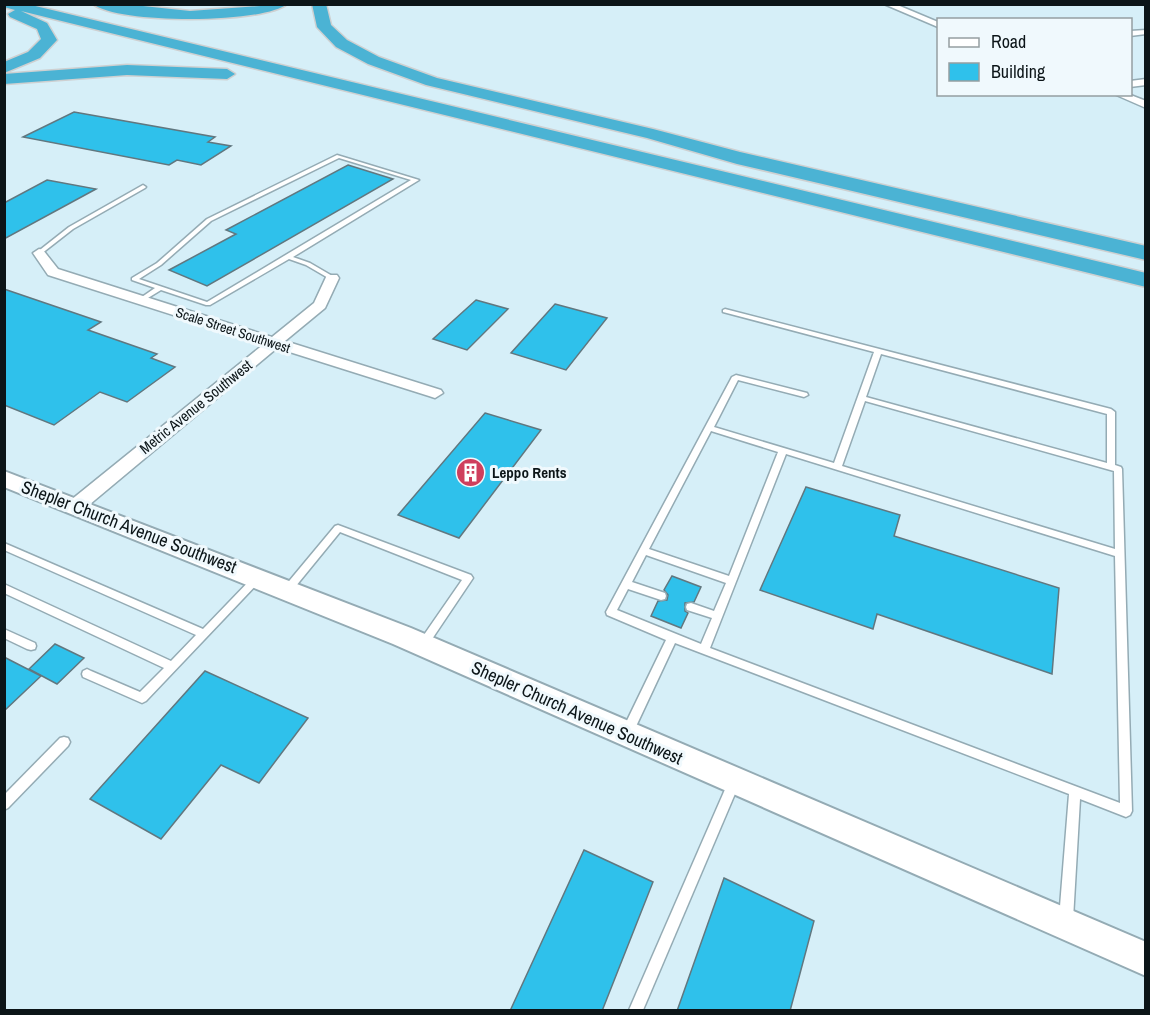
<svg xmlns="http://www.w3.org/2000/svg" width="1150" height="1015" viewBox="0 0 1150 1015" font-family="'Archivo Narrow',sans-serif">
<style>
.building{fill:#2fc1eb;stroke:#61777f;stroke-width:1.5}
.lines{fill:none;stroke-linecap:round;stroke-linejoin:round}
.service-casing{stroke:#94abb4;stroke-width:3}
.minor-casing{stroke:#94abb4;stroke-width:3}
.tertiary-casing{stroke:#94abb4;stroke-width:4}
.motorway-casing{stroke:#ced0d1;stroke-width:3}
.service{fill:#fff;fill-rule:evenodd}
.minor{fill:#fff;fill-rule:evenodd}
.tertiary{fill:#fff;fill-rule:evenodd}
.motorway{fill:#4bb3d4;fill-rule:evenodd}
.labels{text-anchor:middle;stroke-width:6;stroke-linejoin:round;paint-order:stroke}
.far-street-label{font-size:14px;fill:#0c1518;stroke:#f0f9fd}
.street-label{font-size:15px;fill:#0c1518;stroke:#f0f9fd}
.poi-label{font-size:15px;font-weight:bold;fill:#0c1518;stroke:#f0f9fd;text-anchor:start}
.near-street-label{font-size:18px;fill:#0c1518;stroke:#f0f9fd}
</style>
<rect width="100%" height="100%" fill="#d6eff8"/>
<g class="building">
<polygon points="74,112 215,137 208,142 231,146 201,165 177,160 169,165 23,137"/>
<polygon points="348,165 393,179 207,286 169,270 236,234 226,230"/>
<polygon points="47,180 96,189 4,239 4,203"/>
<polygon points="4,289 101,322 88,330 157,354 151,358 175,367 127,402 100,392 54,425 4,405"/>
<polygon points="476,300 508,309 467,350 433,339"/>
<polygon points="555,304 607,318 566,370 511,353"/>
<polygon points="485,413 541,430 459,538 398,515"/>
<polygon points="806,487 900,515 894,536 1059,588 1052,674 877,614 873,629 760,590"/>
<polygon points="672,576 701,587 694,602 685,603 685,611 688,613 681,628 651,616 658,601 667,600 668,595 664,590"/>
<polygon points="55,644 84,658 57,684 29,669"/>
<polygon points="4,657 41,676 4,711"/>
<polygon points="205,671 308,718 259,783 221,765 161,839 90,799"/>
<polygon points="584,850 653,882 602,1011 510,1011"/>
<polygon points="724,878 814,921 790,1011 677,1011"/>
</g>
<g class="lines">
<defs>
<g id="service">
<path d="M337,155L419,180L293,257L310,263L334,277V279H330L306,265L289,259L210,305H206L161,290L143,301H139V299L155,288L132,280V278L157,263L207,219ZM339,158L411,180L207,302L139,279L161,265L211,221Z"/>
<polygon points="143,185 146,187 145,188 73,229 41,254 36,253 69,227"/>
<path d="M725,309L1111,409L1115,412V465L1121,467L1122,469L1132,811L1130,815L1126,817L1080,799L1073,919L1071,924L1066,926L1061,924L1059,919L1069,794L675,643L631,737L627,738L623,737L621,733L666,640L607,615L606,612L732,377L736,375L807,393L808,395L804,397L738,380L714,427L834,463L874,352L723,312V310ZM881,354L1107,414V463L866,397ZM865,401L1114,471L1115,549L842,466ZM711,431L778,452L729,576L649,549ZM786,454L1115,556L1120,803L710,648ZM646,555L726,583L714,611L691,603L687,604L686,607L687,610L712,618L701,644L617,610L628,589L661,600L665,599L666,596L665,593L632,582Z"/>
<polygon points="338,525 471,575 473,578 471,581 426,648 422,649 418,648 417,645 462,580 340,532 291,592 288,593 285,592 283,589 285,586 335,526"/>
<polygon points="4,543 203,629 254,576 260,576 262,579 146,701 142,703 83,677 82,674 83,671 87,669 91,671 140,692 164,668 4,593 4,584 171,661 196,635 4,550"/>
<polygon points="4,629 35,643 36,646 35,649 31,650 27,649 4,638"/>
<polygon points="64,737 68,738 70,742 68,746 8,808 4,810 4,795 60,738"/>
<polygon points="734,776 738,778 740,782 643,1010 629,1010 730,778"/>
</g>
<g id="minor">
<polygon points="884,4 895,4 938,22 938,27"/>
<polygon points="1146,30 1146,34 1130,36 1130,31"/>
<polygon points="1146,79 1146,85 1130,87 1130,81"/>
<polygon points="1114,94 1128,94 1146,101 1146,108"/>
<polygon points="39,249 43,250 58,269 272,337 314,303 327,275 337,275 339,278 325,308 285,341 441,390 443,393 435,398 429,396 277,348 83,510 71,510 68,505 71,500 264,344 48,275 33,253"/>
</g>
<polygon id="tertiary" points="4,471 411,628 1146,942 1146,976 393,644 4,487"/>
<g id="motorway">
<polygon points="4,4 27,4 1146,273 1146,287 21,11 47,23 57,40 40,58 4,73 4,62 28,52 41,39 37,29 10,17 8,14 15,10 4,7"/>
<path d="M93,4H124L190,11L287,4C263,24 117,24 93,4Z"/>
<polygon points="312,4 326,4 331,25 347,40 379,57 437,78 653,129 740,152 1146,246 1146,260 737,164 647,138 426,85 368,64 336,47 317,27"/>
<polygon points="127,65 227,69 235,74 227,79 127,75 4,84 4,74"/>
</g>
</defs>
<use href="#service" class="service-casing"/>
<use href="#minor" class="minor-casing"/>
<use href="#tertiary" class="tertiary-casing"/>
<use href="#motorway" class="motorway-casing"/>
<use href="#service" class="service"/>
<use href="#minor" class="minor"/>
<use href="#tertiary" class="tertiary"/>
<use href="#motorway" class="motorway"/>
</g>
<defs>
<symbol id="building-disc" viewBox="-11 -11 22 22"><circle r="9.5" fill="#cf3f5d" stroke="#f0f9fd"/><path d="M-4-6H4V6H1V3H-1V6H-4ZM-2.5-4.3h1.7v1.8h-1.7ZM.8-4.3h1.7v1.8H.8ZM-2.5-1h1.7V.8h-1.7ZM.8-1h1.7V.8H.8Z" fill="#fff"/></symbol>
</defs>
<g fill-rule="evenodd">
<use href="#building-disc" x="454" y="456" width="33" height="33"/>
</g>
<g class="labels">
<g class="far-street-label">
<text transform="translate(233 330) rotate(18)" y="5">Scale Street Southwest</text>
</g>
<g class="street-label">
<text transform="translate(196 407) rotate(-39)" y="5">Metric Avenue Southwest</text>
</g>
<g class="poi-label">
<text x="492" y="478">Leppo Rents</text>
</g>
<g class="near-street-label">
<text transform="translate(129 527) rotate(21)" y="6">Shepler Church Avenue Southwest</text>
<text transform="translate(577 713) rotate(24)" y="6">Shepler Church Avenue Southwest</text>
</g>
</g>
<rect width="1150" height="1015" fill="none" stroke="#0c1518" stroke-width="12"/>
<rect x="937" y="18" width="195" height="78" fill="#f0f9fd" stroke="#959ea1" stroke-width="1.5"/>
<rect x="949" y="38" width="30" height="9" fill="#ffffff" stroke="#959ea1" stroke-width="1.5"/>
<text x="991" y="48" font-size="18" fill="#0c1518">Road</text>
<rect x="949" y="63" width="30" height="18" fill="#2fc1eb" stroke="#959ea1" stroke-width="1.5"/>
<text x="991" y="78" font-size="18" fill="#0c1518">Building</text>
</svg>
